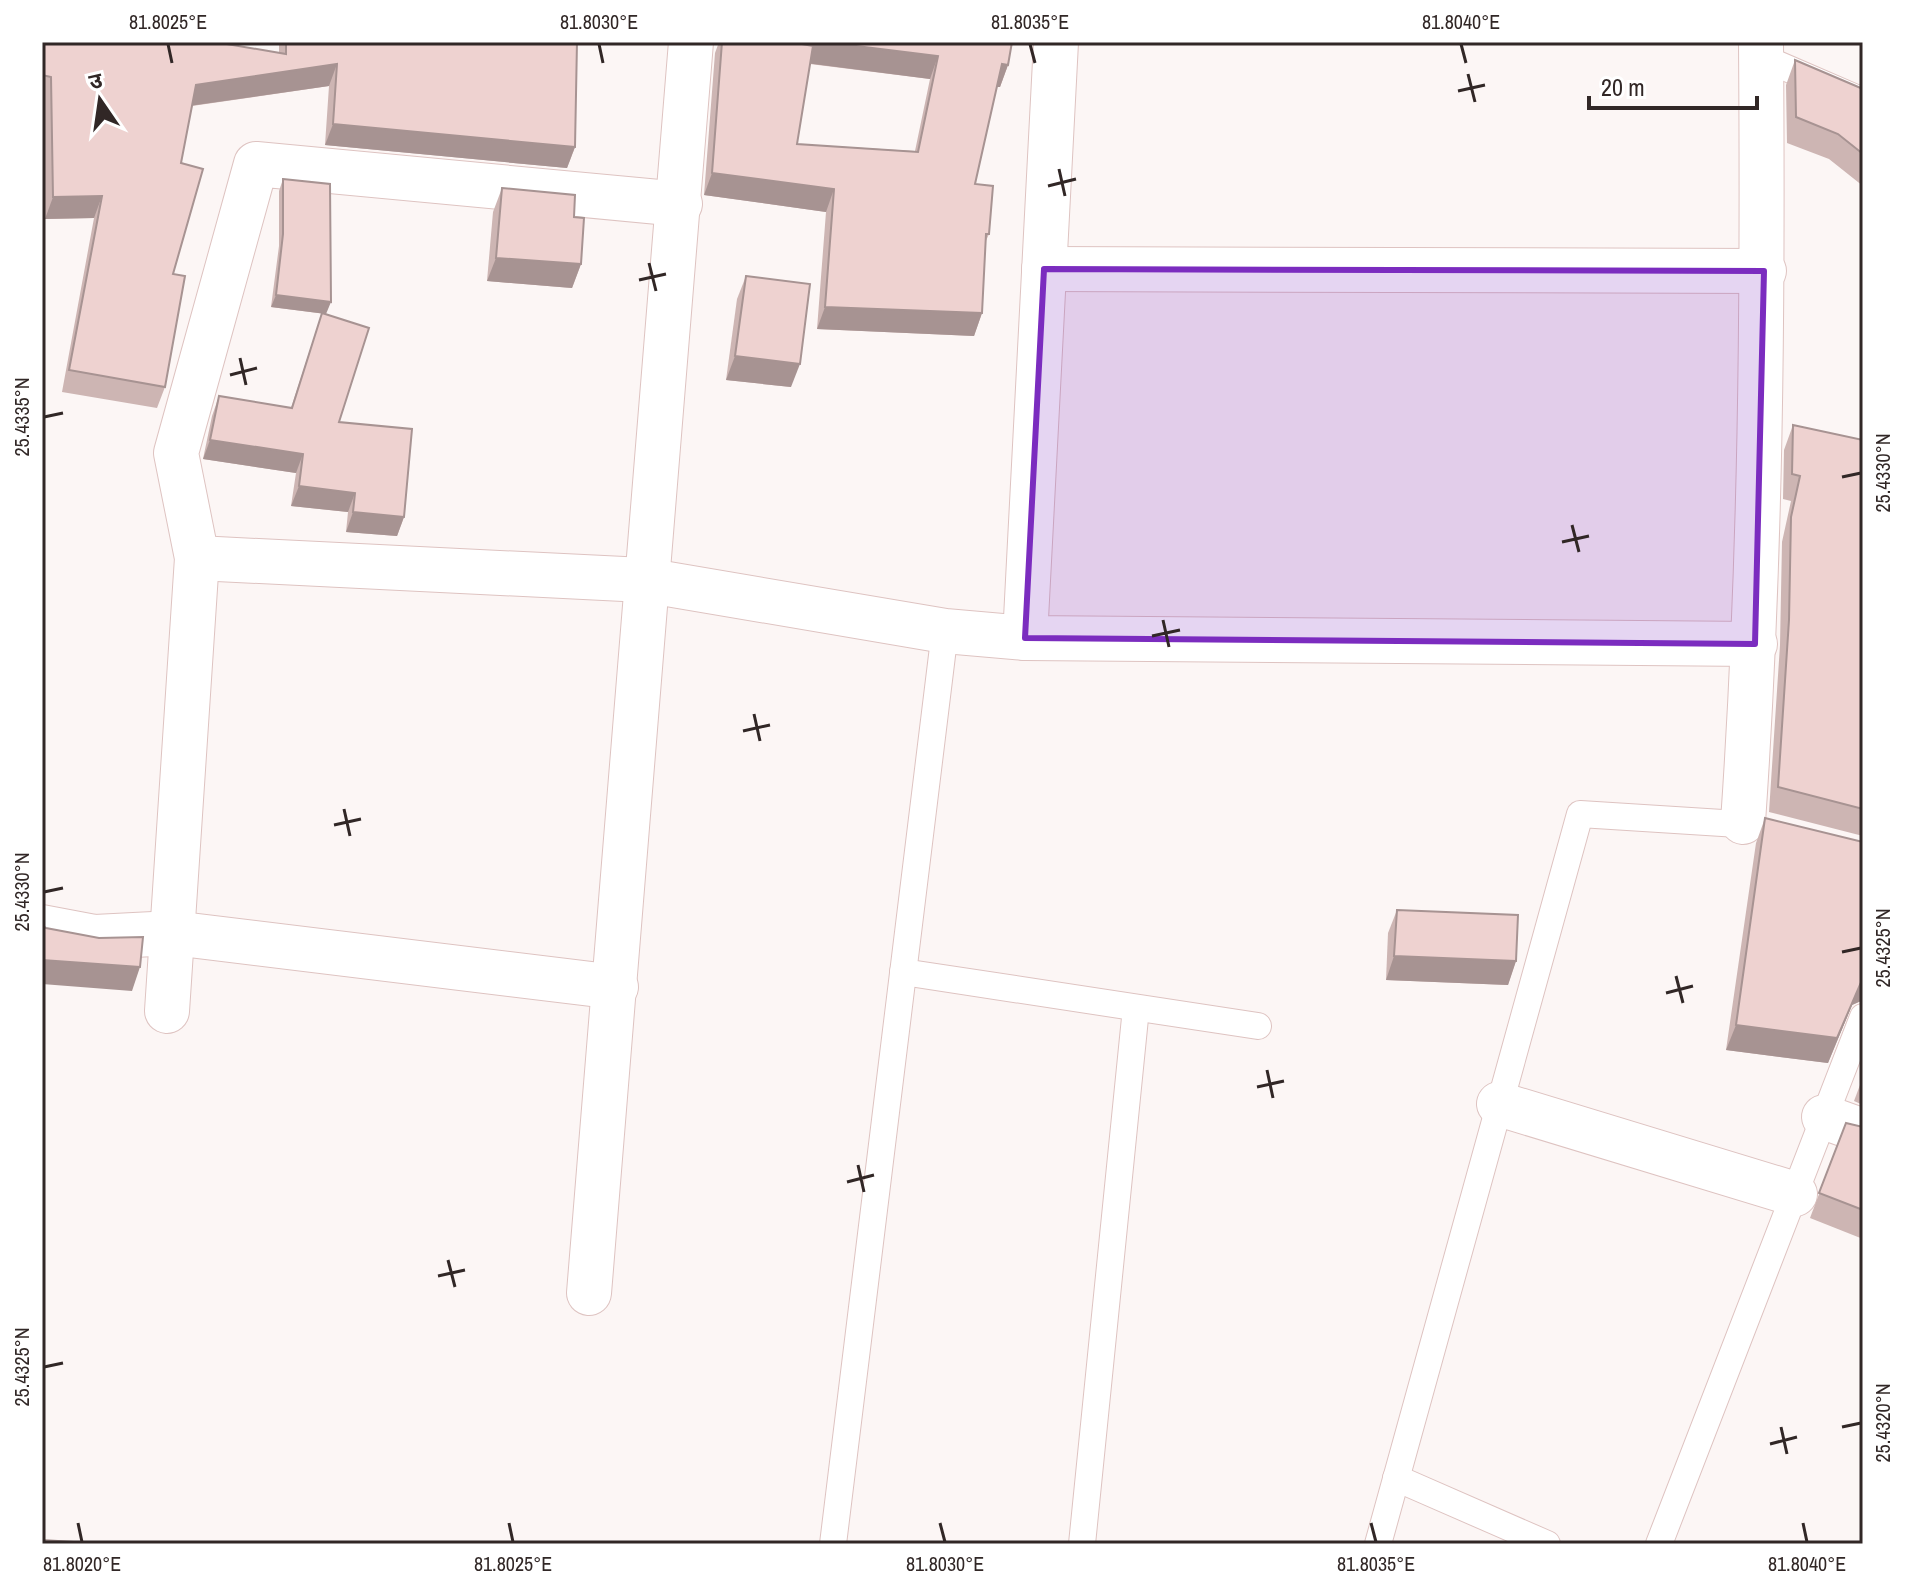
<svg xmlns="http://www.w3.org/2000/svg" width="1905" height="1586" viewBox="0 0 1905 1586" font-family="'Archivo Narrow','Noto Sans Devanagari',sans-serif">
<style>
.lines{fill:none;stroke-linecap:round;stroke-linejoin:round}
.lane-casing{stroke:#dec3c1;stroke-width:28}
.street-casing{stroke:#dec3c1;stroke-width:46}
.lane{stroke:#fff;stroke-width:26}
.street{stroke:#fff;stroke-width:44}
.wall{fill:#cdb5b3;fill-rule:evenodd}
.shaded-wall{fill:#a79392}
.building{fill:#eed2d0;stroke:#a79392;stroke-width:2}
.marked{fill:#7b2cbf;fill-opacity:0.2;stroke:#7b2cbf;stroke-width:6;stroke-linejoin:round}
.ticks{fill:none;stroke:#312726;stroke-width:3}
.neatline{fill:none;stroke:#312726;stroke-width:3}
.ticks-label{font-size:20px;text-anchor:middle;fill:#312726}
</style>
<rect width="100%" height="100%" fill="#fcf6f5"/>
<g class="lines">
<defs>
<g id="lane">
<polyline points="1761,57 1863,101"/>
<polyline points="903,972 1258,1026"/>
<polyline points="1396,1478 1547,1544"/>
<polyline points="833,1544 945,631"/>
<polyline points="1082,1544 1136,1008"/>
<polyline points="1378,1544 1580,814 1754,825"/>
<polyline points="1659,1544 1863,1017"/>
</g>
<g id="street">
<polyline points="1044,269 1764,271"/>
<polyline points="197,558 644,580 945,631 1025,638 1755,644"/>
<polyline points="1025,638 1056,42"/>
<path d="M1743,822C1761,562 1763,303 1761,42"/>
<polyline points="42,927 95,937 173,933 616,987"/>
<polyline points="167,1011 197,558 176,453 256,164 680,204"/>
<polyline points="1499,1104 1795,1194"/>
<polyline points="1824,1117 1863,1131"/>
<polyline points="589,1293 691,42"/>
</g>
</defs>
<use href="#lane" class="lane-casing"/>
<use href="#street" class="street-casing"/>
<use href="#lane" class="lane"/>
<use href="#street" class="street"/>
</g>
<g class="wall">
<polygon points="42,42 279,53 279,42 577,42 575,147 567,168 325,145 329,86 192,106 181,163 165,387 157,408 62,392 94,218 45,219"/>
<path d="M719,42H1012L1008,65L1000,87H997L975,184L989,234L985,243L982,313L974,336L817,329L826,212L704,195L715,53ZM810,64L930,79L915,151L797,144Z"/>
<polygon points="1795,60 1863,89 1863,186 1829,159 1787,143 1786,85"/>
<polygon points="283,179 326,314 271,307 279,246 279,191"/>
<polygon points="502,188 574,217 581,264 572,288 487,281 493,212"/>
<polygon points="746,276 791,387 726,380 737,299"/>
<polygon points="322,313 339,422 404,517 397,536 346,532 348,512 291,506 296,473 203,459 212,416 219,396 291,408"/>
<polygon points="1793,425 1863,440 1863,836 1769,812 1780,645 1782,542 1791,501 1783,499 1784,450"/>
<polygon points="1765,818 1863,842 1863,1002 1861,1001 1852,1005 1828,1063 1726,1050 1756,843"/>
<polygon points="1397,910 1516,961 1508,985 1386,980 1388,933"/>
<polygon points="1863,1077 1863,1105 1854,1101"/>
<polygon points="1846,1123 1863,1127 1863,1239 1810,1218"/>
</g>
<g class="shaded-wall">
<polygon points="797,42 824,42 938,56 930,79 790,61"/>
<polygon points="337,64 329,86 189,106 196,85"/>
<polygon points="1002,64 1008,65 1000,87 994,87"/>
<polygon points="333,124 575,147 567,168 325,145"/>
<polygon points="712,173 834,189 826,212 704,195"/>
<polygon points="102,196 94,218 45,219 53,197"/>
<polygon points="496,258 581,264 572,288 487,281"/>
<polygon points="276,295 331,302 326,314 271,307"/>
<polygon points="825,307 982,313 974,336 817,329"/>
<polygon points="735,356 800,364 791,387 726,380"/>
<polygon points="210,440 303,454 296,473 203,459"/>
<polygon points="299,486 355,493 348,512 291,506"/>
<polygon points="353,512 404,517 397,536 346,532"/>
<polygon points="1394,956 1516,961 1508,985 1386,980"/>
<polygon points="42,960 140,967 132,991 42,984"/>
<polygon points="1863,979 1863,997 1861,1001 1852,1005 1828,1063 1726,1050 1736,1025"/>
</g>
<g class="building">
<polygon points="42,42 215,42 286,54 286,42 577,42 575,147 333,124 337,64 196,85 181,163 203,169 173,274 185,276 165,387 69,370 102,196 53,197 51,77 42,75"/>
<polygon points="722,42 791,42 813,46 797,144 918,152 938,56 824,42 1012,42 1008,65 1002,64 975,184 993,186 989,234 986,234 982,313 825,307 834,189 712,173"/>
<polygon points="1795,60 1863,89 1863,154 1838,134 1796,117"/>
<polygon points="283,179 330,184 331,302 276,295 283,234"/>
<polygon points="502,188 575,195 574,217 584,218 581,264 496,258"/>
<polygon points="746,276 810,284 800,364 735,356"/>
<polygon points="322,313 369,328 339,422 412,429 404,517 353,512 355,493 299,486 303,454 210,440 219,396 292,408"/>
<polygon points="1793,425 1863,440 1863,809 1778,787 1789,620 1791,517 1800,476 1792,474"/>
<polygon points="1765,818 1863,842 1863,979 1862,980 1837,1038 1736,1025"/>
<polygon points="1397,910 1518,915 1516,961 1394,956"/>
<polygon points="42,926 46,928 99,938 143,937 140,967 42,960"/>
<polygon points="1846,1123 1863,1127 1863,1210 1819,1193"/>
<polygon points="42,1540 89,1543 89,1544 42,1544"/>
</g>
<path class="marked" d="M1044,269L1764,271L1755,644L1025,638Z"/>
<path class="ticks" d="M168,44L172,63M599,44L603,63M1030,44L1035,63M1461,44L1466,63M1468,74L1475,102M1458,91L1485,85M1059,169L1065,196M1048,186L1076,179M649,263L656,291M639,280L666,274M240,358L246,385M230,375L257,368M44,417L63,413M1842,477L1861,473M1572,525L1579,552M1562,542L1589,536M1163,620L1169,647M1152,636L1180,630M754,714L760,741M743,731L770,725M344,809L350,836M334,825L361,819M44,892L63,888M1842,952L1861,948M1676,976L1683,1003M1666,993L1693,986M1267,1070L1273,1098M1257,1087L1284,1081M858,1165L864,1192M847,1182L874,1175M448,1260L455,1287M438,1276L465,1270M44,1367L63,1363M1781,1427L1787,1454M1842,1427L1861,1423M1770,1444L1797,1437M78,1523L82,1542M509,1523L513,1542M940,1523L945,1542M1371,1523L1376,1542M1803,1523L1807,1542"/>
<rect width="1905" height="1586" fill="none" stroke="#ffffff" stroke-width="88"/>
<g transform="translate(100 100) rotate(347)" stroke="#ffffff" stroke-width="6" paint-order="stroke">
<path d="M0-6L14 30L0 20L-14 30Z" fill="#312726"/>
<text y="-12" font-size="22" font-weight="bold" text-anchor="middle" fill="#312726">उ</text>
</g>
<path d="M1589 96v12h168v-12" fill="none" stroke="#312726" stroke-width="4"/>
<text x="1601" y="96" font-size="24" fill="#312726" stroke="#ffffff" stroke-width="6" paint-order="stroke">20 m</text>
<rect x="44" y="44" width="1817" height="1498" class="neatline"/>
<g class="ticks-label">
<text x="168" y="29">81.8025°E</text>
<text x="599" y="29">81.8030°E</text>
<text x="1030" y="29">81.8035°E</text>
<text x="1461" y="29">81.8040°E</text>
<text transform="translate(22 417) rotate(-90)" y="7">25.4335°N</text>
<text transform="translate(1883 473) rotate(-90)" y="7">25.4330°N</text>
<text transform="translate(22 892) rotate(-90)" y="7">25.4330°N</text>
<text transform="translate(1883 948) rotate(-90)" y="7">25.4325°N</text>
<text transform="translate(22 1367) rotate(-90)" y="7">25.4325°N</text>
<text transform="translate(1883 1423) rotate(-90)" y="7">25.4320°N</text>
<text x="82" y="1571">81.8020°E</text>
<text x="513" y="1571">81.8025°E</text>
<text x="945" y="1571">81.8030°E</text>
<text x="1376" y="1571">81.8035°E</text>
<text x="1807" y="1571">81.8040°E</text>
</g>
</svg>
